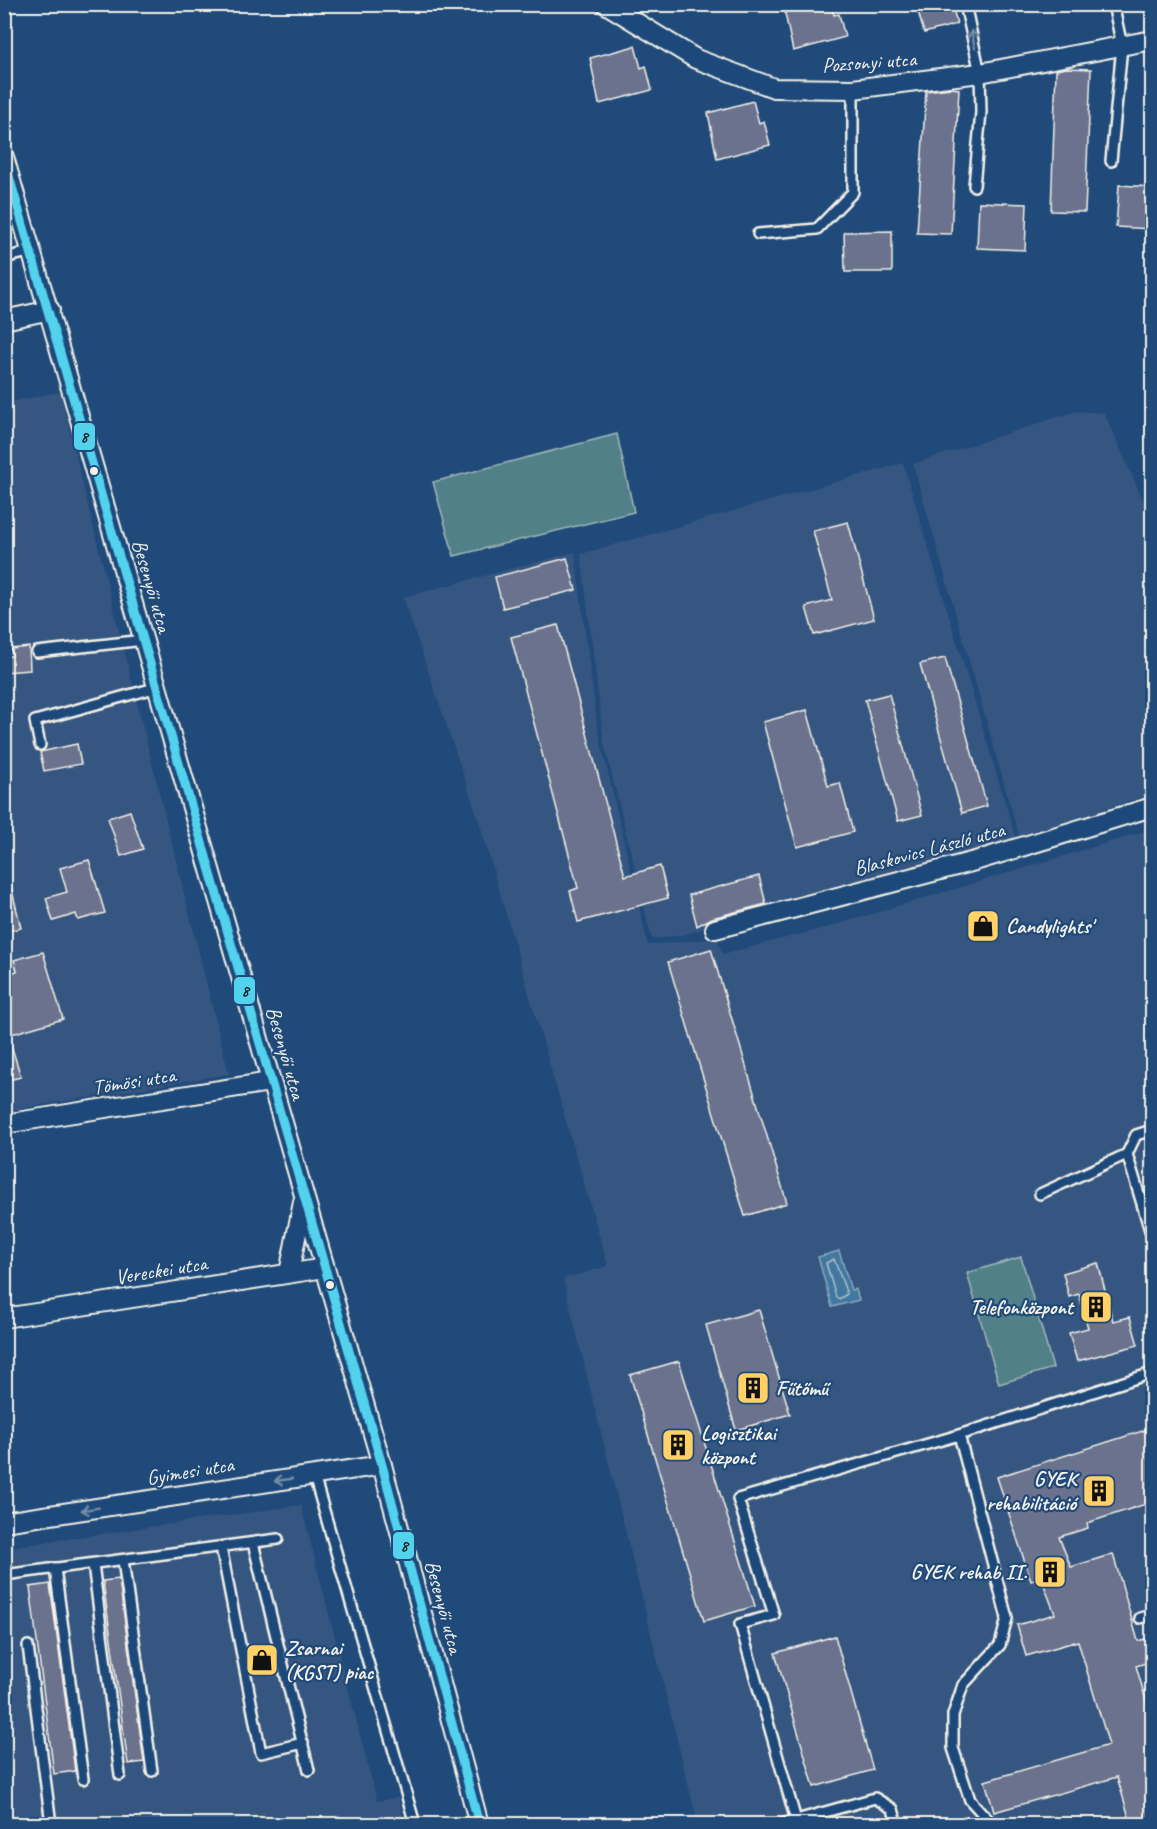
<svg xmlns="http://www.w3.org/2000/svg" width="1157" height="1829" viewBox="0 0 1157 1829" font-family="Caveat,sans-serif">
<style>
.built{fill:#365680}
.green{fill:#518089;stroke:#a2b8b8;stroke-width:1.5}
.water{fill:#4378a0;stroke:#8aa8bd;stroke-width:1.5}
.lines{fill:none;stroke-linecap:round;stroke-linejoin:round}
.shore{stroke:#adc1cb;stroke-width:1.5}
.building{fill:#6b728e;stroke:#f4f1e8;stroke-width:1.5}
.service-casing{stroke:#f4f1e8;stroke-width:14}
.minor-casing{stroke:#f4f1e8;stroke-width:22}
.service{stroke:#1f4a7a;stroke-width:9}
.minor{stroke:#1f4a7a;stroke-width:18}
.bus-1-casing{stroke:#1f4a7a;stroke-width:14}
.bus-1{stroke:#53d2ee;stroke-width:9}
.oneway{stroke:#748da6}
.bus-dot{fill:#f4f1e8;stroke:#1f4a7a;stroke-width:2}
.labels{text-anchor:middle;stroke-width:4.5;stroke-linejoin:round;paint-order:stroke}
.street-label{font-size:21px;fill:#f4f1e8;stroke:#1f4a7a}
.poi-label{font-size:21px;font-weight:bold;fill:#f4f1e8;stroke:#1f4a7a;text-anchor:start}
.line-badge{stroke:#1f4a7a;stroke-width:2}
.pale-badge-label{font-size:16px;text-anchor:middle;font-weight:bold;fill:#111}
</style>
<rect width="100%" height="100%" fill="#1f4a7a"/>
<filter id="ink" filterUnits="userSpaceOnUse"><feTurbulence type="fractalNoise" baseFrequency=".0167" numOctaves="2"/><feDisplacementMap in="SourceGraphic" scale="12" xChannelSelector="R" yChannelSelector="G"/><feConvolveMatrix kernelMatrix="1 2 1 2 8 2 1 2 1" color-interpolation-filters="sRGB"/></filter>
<g filter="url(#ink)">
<g class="built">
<polygon points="60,392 229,1074 5,1111 5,403"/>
<polygon points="1077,411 1104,413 1152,520 1152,794 1019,836 913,464"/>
<polygon points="903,463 1016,839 682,935 652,939 604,743 581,554"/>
<polygon points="575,552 597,725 648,945 717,938 723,954 829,927 1152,829 1152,1824 698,1824 563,1279 608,1266 479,821 403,597"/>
<polygon points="301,1505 377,1801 398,1797 405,1824 5,1824 4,1548"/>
</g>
<g class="green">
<polygon points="617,434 634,512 454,556 433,482"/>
<polygon points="1021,1257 1053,1368 999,1384 967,1273"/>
</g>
<polygon class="water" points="839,1251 851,1290 856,1289 859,1300 832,1307 818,1257"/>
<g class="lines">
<polygon class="shore" points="834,1259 847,1294 839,1299 836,1297 826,1263"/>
</g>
<g class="building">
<polygon points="783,4 831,4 834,15 839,14 845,37 793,51"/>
<polygon points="916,4 952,4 957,24 924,33"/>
<polygon points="635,46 641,68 646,66 652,90 599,104 590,58"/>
<polygon points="1067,68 1091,69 1085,212 1051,211 1056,70"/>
<polygon points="951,88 959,89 951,234 917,233 926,91"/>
<polygon points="753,101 759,123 764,121 770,145 717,159 708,113"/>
<polygon points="1119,185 1152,187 1152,229 1116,227"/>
<polygon points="979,202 1027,204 1025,250 977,248"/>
<polygon points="892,231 892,272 845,272 844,232"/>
<polygon points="848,522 874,619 814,635 806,607 832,600 813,531"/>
<polygon points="567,558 576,590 503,608 495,577"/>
<polygon points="558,625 625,876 660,866 668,898 578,922 570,891 578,888 511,637"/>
<polygon points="29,647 30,670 4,672 4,657 12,656 11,649"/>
<polygon points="945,658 987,806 962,813 920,664"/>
<polygon points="889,694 922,815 898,821 865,700"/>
<polygon points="807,710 828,786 840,783 853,832 797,847 763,722"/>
<polygon points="77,744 81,764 44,771 40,752"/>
<polygon points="130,811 143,849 121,856 108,818"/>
<polygon points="89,860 105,913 78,920 76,914 53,921 46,898 67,892 60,868"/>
<polygon points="759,876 766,904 712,918 697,926 689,895"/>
<polygon points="10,882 21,928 4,932 4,883"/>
<polygon points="711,949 787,1203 745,1216 668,962"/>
<polygon points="43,952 63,1019 8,1035 21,1077 4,1081 4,975 17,971 14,960"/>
<polygon points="1098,1263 1113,1321 1130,1317 1138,1345 1077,1361 1069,1333 1088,1328 1079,1294 1069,1297 1063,1273"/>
<polygon points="759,1310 790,1414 736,1430 706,1325"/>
<polygon points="679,1361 755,1606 704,1621 630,1375"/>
<polygon points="1152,1428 1152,1502 1087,1523 1088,1528 1059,1537 1071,1567 1113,1554 1138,1641 1152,1637 1152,1661 1136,1666 1152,1721 1152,1824 1131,1824 1117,1777 994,1812 985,1781 1109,1745 1078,1641 1026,1656 1017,1625 1055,1614 1041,1577 1031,1581 997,1477"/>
<polygon points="119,1579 144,1762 128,1764 103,1581"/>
<polygon points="50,1584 75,1771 54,1774 30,1587"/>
<polygon points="835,1636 873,1770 814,1787 775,1653"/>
</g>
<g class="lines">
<defs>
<g id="service">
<polyline points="965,4 980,73 981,112 974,186"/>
<polyline points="1111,161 1122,46 1113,4"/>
<polyline points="758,234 817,229 853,192 853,89"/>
<polyline points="4,258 33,251"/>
<polyline points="37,652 144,640"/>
<polyline points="40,745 35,721 158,687"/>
<polyline points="1152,1130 1136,1135 1127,1154 1152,1237"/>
<polyline points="1040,1194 1127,1154"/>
<polyline points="959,1435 1007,1618 1000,1645 963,1685 953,1715 953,1748 970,1800 992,1824"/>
<polyline points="314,1476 415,1824"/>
<polyline points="253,1543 309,1770"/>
<polyline points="221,1547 261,1753 303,1743"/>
<polyline points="123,1560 152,1771"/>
<polyline points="93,1564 120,1775"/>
<polyline points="55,1568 83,1779"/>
<polyline points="4,1575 278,1539"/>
<polyline points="1140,1618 1152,1615"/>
<polyline points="28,1646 51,1824"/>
<polyline points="782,1824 875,1798 893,1809 897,1824"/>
<polyline points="797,1824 740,1624 774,1615 738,1499 959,1435 1152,1373"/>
</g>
<g id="minor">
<polyline points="606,4 696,59 774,88 853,89 980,73 1152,40"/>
<polyline points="4,157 382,1465 479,1824"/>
<polyline points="4,320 50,310"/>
<polyline points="715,929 975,861 1152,807"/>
<polyline points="4,1124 270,1082"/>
<polyline points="289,1273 303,1202"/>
<polyline points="4,1318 325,1268"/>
<polyline points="4,1522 382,1465"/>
</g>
</defs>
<use href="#service" class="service-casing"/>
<use href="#minor" class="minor-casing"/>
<use href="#service" class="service"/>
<use href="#minor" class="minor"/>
<defs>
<polyline id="bus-1" points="4,159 382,1465 479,1824"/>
</defs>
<use href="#bus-1" class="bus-1-casing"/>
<use href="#bus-1" class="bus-1"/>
</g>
<defs><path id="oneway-shaft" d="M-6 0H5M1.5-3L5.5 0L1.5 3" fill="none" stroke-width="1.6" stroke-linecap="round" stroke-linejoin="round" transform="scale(1.5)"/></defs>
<g class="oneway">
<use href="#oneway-shaft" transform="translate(973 39) rotate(-102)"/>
<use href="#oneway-shaft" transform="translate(283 1480) rotate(172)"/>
<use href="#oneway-shaft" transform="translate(90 1509) rotate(171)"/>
</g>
</g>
<defs>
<symbol id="shop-square" viewBox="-11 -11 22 22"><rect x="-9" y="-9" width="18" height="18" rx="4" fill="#ffd166" stroke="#1f4a7a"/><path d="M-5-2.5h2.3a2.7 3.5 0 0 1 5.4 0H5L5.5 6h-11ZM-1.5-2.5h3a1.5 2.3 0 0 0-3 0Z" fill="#111"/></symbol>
<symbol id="building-square" viewBox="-11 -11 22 22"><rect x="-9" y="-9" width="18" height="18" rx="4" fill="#ffd166" stroke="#1f4a7a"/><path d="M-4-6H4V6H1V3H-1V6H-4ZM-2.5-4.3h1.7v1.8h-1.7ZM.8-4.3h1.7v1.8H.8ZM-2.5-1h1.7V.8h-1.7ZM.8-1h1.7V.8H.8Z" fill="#111"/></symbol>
</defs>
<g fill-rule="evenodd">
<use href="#shop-square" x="964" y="907" width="38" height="38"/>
<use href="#building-square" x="1077" y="1288" width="38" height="38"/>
<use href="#building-square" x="734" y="1369" width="38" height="38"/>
<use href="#building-square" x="659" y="1426" width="38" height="38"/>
<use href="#building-square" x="1080" y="1472" width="38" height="38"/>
<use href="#building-square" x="1031" y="1553" width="38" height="38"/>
<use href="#shop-square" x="243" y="1641" width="38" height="38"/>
</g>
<g class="bus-dot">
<circle cx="94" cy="471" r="5"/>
<circle cx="330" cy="1285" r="5"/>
</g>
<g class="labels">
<g class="street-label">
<text transform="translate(869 62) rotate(-4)" y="7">Pozsonyi utca</text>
<text transform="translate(152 586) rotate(74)" y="7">Besenyői utca</text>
<text transform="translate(929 849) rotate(-15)" y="7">Blaskovics László utca</text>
<text transform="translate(286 1053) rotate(74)" y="7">Besenyői utca</text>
<text transform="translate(134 1081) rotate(-9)" y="7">Tömösi utca</text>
<text transform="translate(161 1270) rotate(-9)" y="7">Vereckei utca</text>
<text transform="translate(190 1471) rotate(-9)" y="7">Gyimesi utca</text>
<text transform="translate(444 1607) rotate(75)" y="7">Besenyői utca</text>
</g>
<g class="poi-label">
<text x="1006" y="933">Candylights'</text>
<text x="1073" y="1314" text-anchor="end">Telefonközpont</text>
<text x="776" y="1395">Fűtőmű</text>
<text x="701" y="1440">Logisztikai<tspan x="701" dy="24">központ</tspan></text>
<text x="1076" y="1486" text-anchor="end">GYEK<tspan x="1076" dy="24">rehabilitáció</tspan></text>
<text x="1027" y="1579" text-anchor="end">GYEK rehab II.</text>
<text x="285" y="1655">Zsarnai<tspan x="285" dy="24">(KGST) piac</tspan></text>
</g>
</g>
<g class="line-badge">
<rect x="73" y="422" width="23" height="29" rx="6" fill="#53d2ee"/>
<rect x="233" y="976" width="23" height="29" rx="6" fill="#53d2ee"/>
<rect x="392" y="1531" width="23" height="29" rx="6" fill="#53d2ee"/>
</g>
<g class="pale-badge-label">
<text x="84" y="442">8</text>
<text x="245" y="996">8</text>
<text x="404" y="1551">8</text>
</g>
<rect width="1157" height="1829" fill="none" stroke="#1f4a7a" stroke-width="24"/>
<rect x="12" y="12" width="1133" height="1805" fill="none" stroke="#f4f1e8" stroke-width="2" filter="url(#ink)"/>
</svg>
